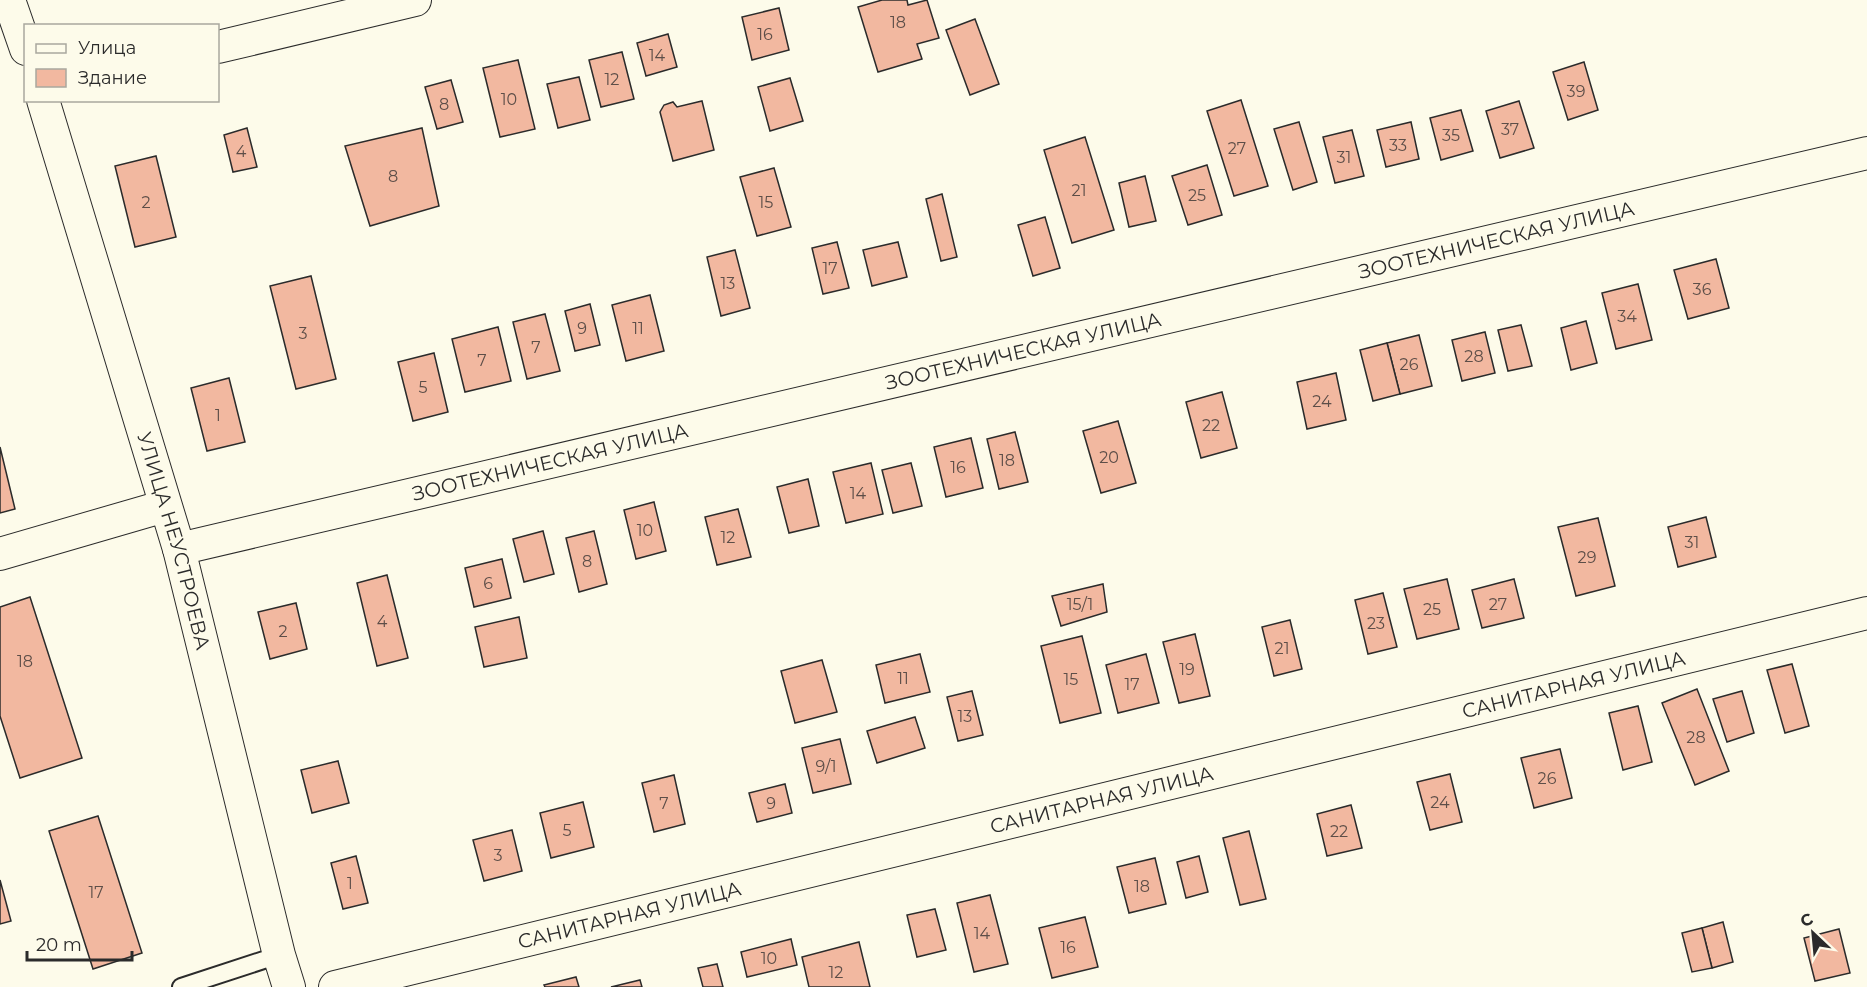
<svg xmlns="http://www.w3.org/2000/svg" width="1867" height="987" viewBox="0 0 1867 987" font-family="Montserrat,sans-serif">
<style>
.building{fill:#f2b8a0;stroke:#2b2b2b;stroke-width:1.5}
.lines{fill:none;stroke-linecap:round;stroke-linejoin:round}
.service-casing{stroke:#2b2b2b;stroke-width:20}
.minor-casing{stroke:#2b2b2b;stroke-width:34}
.service{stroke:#fdfbea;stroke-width:16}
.minor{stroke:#fdfbea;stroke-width:32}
.labels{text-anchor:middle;stroke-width:4.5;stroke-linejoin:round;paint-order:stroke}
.number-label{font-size:16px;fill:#5d4e48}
.street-label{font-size:20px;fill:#2b2b2b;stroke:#fdfbea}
</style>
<rect width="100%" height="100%" fill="#fdfbea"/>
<g class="building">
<polygon points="882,0 907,0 908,5 927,0 939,38 917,44 922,59 878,72 858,7"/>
<polygon points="779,8 789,50 752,60 742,17"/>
<polygon points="975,19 999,84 970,95 946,30"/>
<polygon points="668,34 677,67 646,76 637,43"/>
<polygon points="622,52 634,99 601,107 589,60"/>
<polygon points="518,60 535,129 500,137 483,68"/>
<polygon points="1584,62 1598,110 1568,120 1553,72"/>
<polygon points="579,77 590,120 558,128 547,84"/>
<polygon points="790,78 803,121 770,131 758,87"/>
<polygon points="451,80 463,122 437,129 425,87"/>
<polygon points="1241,100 1268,186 1234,196 1207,111"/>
<polygon points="702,101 714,150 673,161 660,112 664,105 673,102 677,107"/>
<polygon points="1519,101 1534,148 1500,158 1486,111"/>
<polygon points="1461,110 1473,151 1441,160 1430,118"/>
<polygon points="1299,122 1317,182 1293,190 1274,129"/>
<polygon points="1411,122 1419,159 1386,167 1377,130"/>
<polygon points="247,128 257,167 233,172 224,135"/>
<polygon points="422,128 439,206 370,226 345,146"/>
<polygon points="1352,130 1364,176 1335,183 1323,137"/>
<polygon points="1085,137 1114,230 1072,243 1044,150"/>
<polygon points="156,156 176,237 135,247 115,166"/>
<polygon points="1207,165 1222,215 1188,225 1172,176"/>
<polygon points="774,168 791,227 757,236 740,177"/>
<polygon points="1145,176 1156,221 1129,227 1119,183"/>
<polygon points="942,194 957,257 941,261 926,199"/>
<polygon points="1045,217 1060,268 1033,276 1018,225"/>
<polygon points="837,242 849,288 823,294 812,248"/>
<polygon points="898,242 907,277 872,286 863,250"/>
<polygon points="735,250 750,308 721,316 707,257"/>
<polygon points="1716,259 1729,308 1688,319 1674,270"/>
<polygon points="311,276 336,379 296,389 270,286"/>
<polygon points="1638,284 1652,340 1616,349 1602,293"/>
<polygon points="650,295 664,351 626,361 612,305"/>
<polygon points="590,304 600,345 575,351 565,311"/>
<polygon points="545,314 560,371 527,379 513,322"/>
<polygon points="1586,321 1597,363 1571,370 1561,328"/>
<polygon points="1521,325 1532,366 1508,371 1498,330"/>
<polygon points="498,327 511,381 465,392 452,339"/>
<polygon points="1485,332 1495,373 1462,381 1452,340"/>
<polygon points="1419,335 1432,386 1400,394 1387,343"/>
<polygon points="1387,343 1400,394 1373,401 1360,350"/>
<polygon points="434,353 448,412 413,421 398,362"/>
<polygon points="1336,373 1346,420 1307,429 1297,382"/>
<polygon points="229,378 245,442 207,451 191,388"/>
<polygon points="1222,392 1237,448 1201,458 1186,402"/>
<polygon points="1118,421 1136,483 1101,493 1083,431"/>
<polygon points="1015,432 1028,482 999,489 987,439"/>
<polygon points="971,438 983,488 946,497 934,447"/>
<polygon points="0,447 15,509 0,513"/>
<polygon points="871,463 883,514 846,523 833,472"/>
<polygon points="911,463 922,506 893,513 882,470"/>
<polygon points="808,479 819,526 789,533 777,487"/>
<polygon points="654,502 666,551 636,559 624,510"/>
<polygon points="738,509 751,557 717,565 705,517"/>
<polygon points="1706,517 1716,557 1678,567 1668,527"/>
<polygon points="1598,518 1615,586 1576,596 1558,527"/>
<polygon points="543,531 554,574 524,582 513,539"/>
<polygon points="594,531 607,584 579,592 566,538"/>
<polygon points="502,559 511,598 474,607 465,568"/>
<polygon points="387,575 408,658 377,666 357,583"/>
<polygon points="1447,579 1459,629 1417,639 1404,589"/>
<polygon points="1514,579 1524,618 1482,628 1472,590"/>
<polygon points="1103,584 1107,612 1061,626 1052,596"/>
<polygon points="1383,593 1397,647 1368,654 1355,600"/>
<polygon points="30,597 82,758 20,778 0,716 0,607"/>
<polygon points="296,603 307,649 270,659 258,612"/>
<polygon points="519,617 527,658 484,667 475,627"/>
<polygon points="1290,620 1302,669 1274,676 1262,627"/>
<polygon points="1195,634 1210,696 1179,703 1163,642"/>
<polygon points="1082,636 1101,713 1060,723 1041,646"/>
<polygon points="920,654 930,692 885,703 876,665"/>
<polygon points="1146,654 1159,703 1118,713 1106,665"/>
<polygon points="822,660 837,712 795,723 781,671"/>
<polygon points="1792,664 1809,726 1785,733 1767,670"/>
<polygon points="1697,689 1729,771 1695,785 1662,703"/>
<polygon points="972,691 983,735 958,741 947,697"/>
<polygon points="1742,691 1754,733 1727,742 1713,699"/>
<polygon points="1638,706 1652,762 1623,770 1609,713"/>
<polygon points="915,717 925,748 877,763 867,731"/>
<polygon points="840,739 851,784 813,793 802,748"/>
<polygon points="1560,749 1572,798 1534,808 1521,758"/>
<polygon points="338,761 349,803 312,813 301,770"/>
<polygon points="1450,774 1462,822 1430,830 1417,782"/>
<polygon points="674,775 685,824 654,832 642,783"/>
<polygon points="785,784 792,813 757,822 749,793"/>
<polygon points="583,802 594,847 551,858 540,813"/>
<polygon points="1351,805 1362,848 1327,856 1317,814"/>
<polygon points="98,816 142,953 93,969 49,831"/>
<polygon points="512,830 522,871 484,881 473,840"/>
<polygon points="1249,831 1266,899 1240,905 1223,838"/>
<polygon points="356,856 368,903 343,909 331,863"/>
<polygon points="1199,856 1208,892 1186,898 1177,862"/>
<polygon points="1155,858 1166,904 1129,913 1117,867"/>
<polygon points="0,880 11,921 0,924"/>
<polygon points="990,895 1008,964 974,972 957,903"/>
<polygon points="935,909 946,950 917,957 907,915"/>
<polygon points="1085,917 1098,967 1052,978 1039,928"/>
<polygon points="1723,922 1733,962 1712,968 1702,928"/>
<polygon points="1702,928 1712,968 1692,972 1682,933"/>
<polygon points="1839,929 1850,973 1815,981 1804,938"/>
<polygon points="791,939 797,965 747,977 741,952"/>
<polygon points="859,942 870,987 809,987 802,957"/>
<polygon points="717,964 723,987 703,987 698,968"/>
<polygon points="576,977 579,987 545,987 544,985"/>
<polygon points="640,980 642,987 611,987"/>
</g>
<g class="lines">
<defs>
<polyline id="service" points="181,987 279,955"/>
<g id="minor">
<polyline points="9,0 26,49"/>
<polyline points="218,47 415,0"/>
<path id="s1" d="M43,100L179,549L279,955L289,987"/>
<path id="s2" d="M179,549L1867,153"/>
<polyline points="0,554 165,506"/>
<path id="s3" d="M335,987L1867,613"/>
</g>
</defs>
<use href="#service" class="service-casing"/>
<use href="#minor" class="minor-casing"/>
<use href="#service" class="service"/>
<use href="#minor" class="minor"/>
</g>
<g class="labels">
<g class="number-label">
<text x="898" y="28">18</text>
<text x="765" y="40">16</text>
<text x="657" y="61">14</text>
<text x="612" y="85">12</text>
<text x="1576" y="97">39</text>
<text x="509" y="105">10</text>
<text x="444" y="110">8</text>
<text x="1510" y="135">37</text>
<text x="1451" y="141">35</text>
<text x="1398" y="151">33</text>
<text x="1237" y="154">27</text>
<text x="241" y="157">4</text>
<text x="1344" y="163">31</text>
<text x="393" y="182">8</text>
<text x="1079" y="196">21</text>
<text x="1197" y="201">25</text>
<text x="146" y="208">2</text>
<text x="766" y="208">15</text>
<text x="830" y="274">17</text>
<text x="728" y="289">13</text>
<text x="1702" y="295">36</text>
<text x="1627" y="322">34</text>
<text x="582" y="334">9</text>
<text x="638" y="334">11</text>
<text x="303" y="339">3</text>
<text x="536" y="353">7</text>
<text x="1474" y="362">28</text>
<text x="482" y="366">7</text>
<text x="1409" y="370">26</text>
<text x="423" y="393">5</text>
<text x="1322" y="407">24</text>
<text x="218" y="421">1</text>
<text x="1211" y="431">22</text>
<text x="1109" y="463">20</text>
<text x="1007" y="466">18</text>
<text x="958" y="473">16</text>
<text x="858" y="499">14</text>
<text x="645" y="536">10</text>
<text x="728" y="543">12</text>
<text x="1692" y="548">31</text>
<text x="1587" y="563">29</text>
<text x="587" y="567">8</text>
<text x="488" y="589">6</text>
<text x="1080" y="610">15/1</text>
<text x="1498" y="610">27</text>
<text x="1432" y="615">25</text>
<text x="382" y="627">4</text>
<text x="1376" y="629">23</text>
<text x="283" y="637">2</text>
<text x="1282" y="654">21</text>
<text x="25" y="667">18</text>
<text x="1187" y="675">19</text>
<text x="903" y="684">11</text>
<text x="1071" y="685">15</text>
<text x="1132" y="690">17</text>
<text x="965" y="722">13</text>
<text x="1696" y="743">28</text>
<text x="826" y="772">9/1</text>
<text x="1547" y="784">26</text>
<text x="1440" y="808">24</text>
<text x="664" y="809">7</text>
<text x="771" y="809">9</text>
<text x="567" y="836">5</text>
<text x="1339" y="837">22</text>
<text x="498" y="861">3</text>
<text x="350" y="889">1</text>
<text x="1142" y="892">18</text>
<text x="96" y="898">17</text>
<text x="982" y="939">14</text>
<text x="1068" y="953">16</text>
<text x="769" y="964">10</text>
<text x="836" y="978">12</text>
</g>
<g class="street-label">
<text dy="7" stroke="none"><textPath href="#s2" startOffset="1353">ЗООТЕХНИЧЕСКАЯ УЛИЦА</textPath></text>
<text dy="7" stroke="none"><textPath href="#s2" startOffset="867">ЗООТЕХНИЧЕСКАЯ УЛИЦА</textPath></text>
<text dy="7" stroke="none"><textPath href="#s2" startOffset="381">ЗООТЕХНИЧЕСКАЯ УЛИЦА</textPath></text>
<text dy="7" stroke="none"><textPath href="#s1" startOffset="460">УЛИЦА НЕУСТРОЕВА</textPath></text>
<text dy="7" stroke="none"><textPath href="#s3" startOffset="1275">САНИТАРНАЯ УЛИЦА</textPath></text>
<text dy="7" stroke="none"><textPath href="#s3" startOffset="789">САНИТАРНАЯ УЛИЦА</textPath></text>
<text dy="7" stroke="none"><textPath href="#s3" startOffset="303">САНИТАРНАЯ УЛИЦА</textPath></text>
</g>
</g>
<rect x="24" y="24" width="195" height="78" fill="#fdfbea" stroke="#a9a89e" stroke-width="1.5"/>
<rect x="36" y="44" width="30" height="9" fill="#fdfbea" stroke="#a9a89e" stroke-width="1.5"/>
<text x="78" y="54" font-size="18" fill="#2b2b2b">Улица</text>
<rect x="36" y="69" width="30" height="18" fill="#f2b8a0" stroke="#a9a89e" stroke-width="1.5"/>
<text x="78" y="84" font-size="18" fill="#2b2b2b">Здание</text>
<g transform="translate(1813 933) rotate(334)" stroke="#fdfbea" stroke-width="4.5" paint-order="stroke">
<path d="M0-4.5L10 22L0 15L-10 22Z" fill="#2b2b2b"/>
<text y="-9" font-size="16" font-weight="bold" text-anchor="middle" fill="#2b2b2b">С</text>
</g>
<path d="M27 951v9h105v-9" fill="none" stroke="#2b2b2b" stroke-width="3"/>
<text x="36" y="951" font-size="18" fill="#2b2b2b" stroke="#fdfbea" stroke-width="4.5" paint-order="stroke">20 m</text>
</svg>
